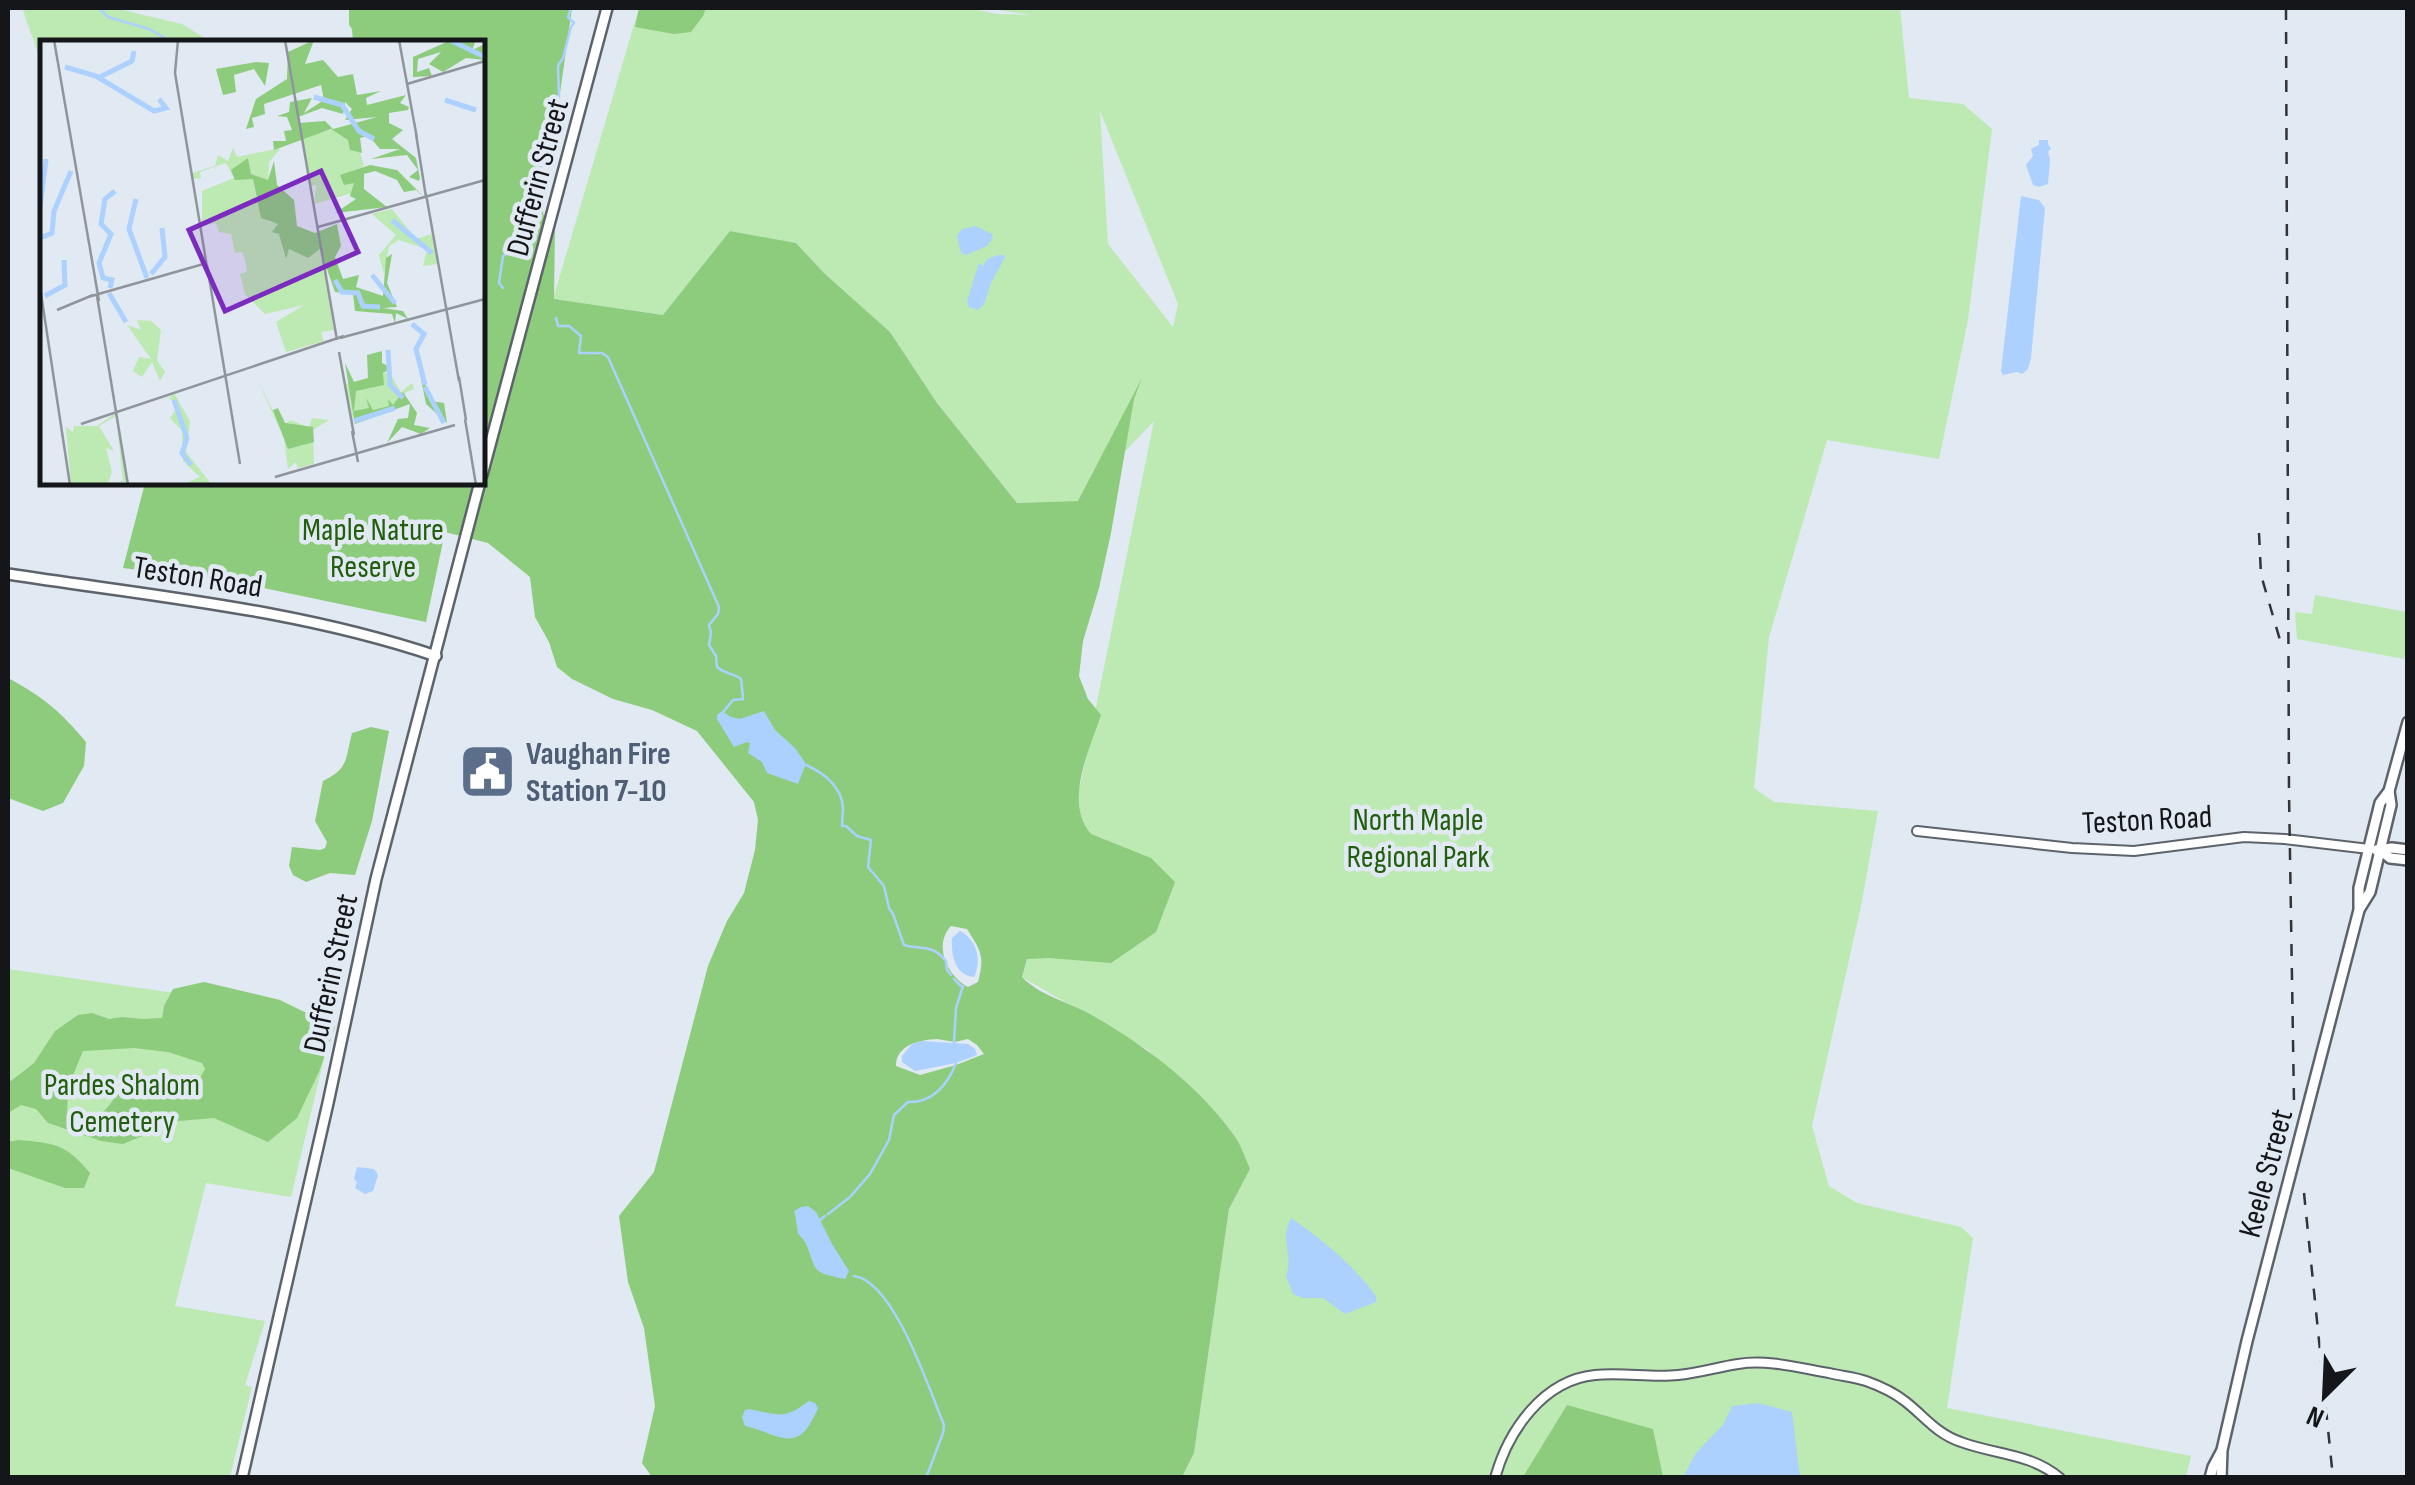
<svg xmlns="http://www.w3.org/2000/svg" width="2415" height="1485" viewBox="0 0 2415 1485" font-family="'Sofia Sans Condensed',sans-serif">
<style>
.green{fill:#bde9b2;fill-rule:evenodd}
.forest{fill:#8dcc7d;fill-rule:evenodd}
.water{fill:#acd1ff}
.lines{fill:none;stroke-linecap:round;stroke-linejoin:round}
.stream{stroke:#acd1ff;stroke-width:2.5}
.tertiary-casing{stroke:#5d636b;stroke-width:12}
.secondary-casing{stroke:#5d636b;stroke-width:14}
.tertiary{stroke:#fff;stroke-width:8}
.secondary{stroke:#fff;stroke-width:9}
.rail{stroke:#313438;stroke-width:2.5;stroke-dasharray:12 12;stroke-linecap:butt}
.labels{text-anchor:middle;stroke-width:9;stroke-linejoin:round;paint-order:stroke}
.street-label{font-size:32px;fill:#141619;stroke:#e1e9f2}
.park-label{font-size:32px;fill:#225e0e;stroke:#e1e9f2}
.service-label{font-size:32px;font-weight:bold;fill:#4e5e75;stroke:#e1e9f2;text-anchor:start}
.inset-river{fill:none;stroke:#acd1ff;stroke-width:5}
.inset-road{fill:none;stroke:#8f959b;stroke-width:2.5}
.view{fill:#7b2cbf;fill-opacity:0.15;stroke:#7b2cbf;stroke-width:5}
.inset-edge{fill:none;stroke:#141619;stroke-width:5}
</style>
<rect width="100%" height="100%" fill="#e1e9f2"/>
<g class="green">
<polygon points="22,8 114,8 182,24 211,42 42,42 42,64"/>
<path d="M639,8H967L997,14L1032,15L984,8H1900L1909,98L1963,104L1992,129L1968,320L1939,459L1827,440L1769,637L1754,788L1774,802L1878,811L1861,906L1812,1126L1829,1186L1857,1203L1961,1227L1973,1238L1947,1408L2191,1456L2186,1477H1182L1194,1453L1229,1209L1250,1169L1148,1050L1022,977L1081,781L1154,421L1078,501L1017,503L937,403L890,332L824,273L796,243L730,231L664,315L553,299ZM1100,111L1178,304L1173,327L1108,244Z"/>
<polygon points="2315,595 2407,612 2407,643 2404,659 2297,639 2295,612 2312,614"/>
<polygon points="8,969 334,1016 291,1197 206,1183 175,1306 265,1321 245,1385 252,1387 230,1477 8,1477"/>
</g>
<g class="forest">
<path d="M349,8H572L543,214L555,223L554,299L663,315L730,231L796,243L824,273L890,332L937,403L1017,503L1078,501L1142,378L1134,399L1111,533L1099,588L1083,641L1079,676L1088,699L1101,715C1090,749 1063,802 1091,834L1151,858L1175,882L1156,932L1111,963L1049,958L1027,959L1022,977C1039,995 1068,1002 1090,1014C1144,1045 1196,1083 1233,1134C1241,1144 1245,1158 1250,1169L1229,1209L1194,1453L1182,1477H652L642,1463L655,1406L644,1328L628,1282L619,1216L654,1172L708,966L727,921L744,893L755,850L758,820L754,802L697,731L652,710L613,699L572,679L557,667L549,642L535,617L530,577L488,543L445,532L426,622L240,583L123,568L145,483L482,482V42H353L352,29L349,25ZM951,926L967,929C981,951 985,956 978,982L968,987C947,976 933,945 951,926ZM937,1039L955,1042L968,1039L977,1045L984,1054L956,1065L920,1075L896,1066C896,1045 919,1040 937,1039Z"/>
<polygon points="639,8 706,8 703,16 691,32 674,34 635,27"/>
<path d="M8,678C42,696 61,712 86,742L84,766L63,803L43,811L8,798Z"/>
<path d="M371,727L389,731L372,821L355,875L330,873L306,882L293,875L289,866L292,847L320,850L325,848L327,842L315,821L323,781C349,768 345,760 352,733Z"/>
<path d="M204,982L280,1000L335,1027L319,1072L297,1118L268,1142L214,1118L179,1121L123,1144L101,1141L48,1123L36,1109L21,1105L8,1113V1078L11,1081L34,1063L55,1031L78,1015L92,1013L109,1019L122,1017L143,1019L162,1018L164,1006L173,989ZM134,1048L168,1052L202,1063L205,1069L197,1083C168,1094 151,1096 121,1087C103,1117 101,1118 67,1117L68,1087L83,1051Z"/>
<path d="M18,1140C54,1143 66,1144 90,1173L84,1188H65L8,1168V1142Z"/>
<polygon points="1567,1405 1653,1429 1663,1477 1523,1477"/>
</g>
<g class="water">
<polygon points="2039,140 2048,140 2048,144 2051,149 2048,152 2050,160 2048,184 2039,187 2033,185 2026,165 2033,156 2031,149 2039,145"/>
<polygon points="2021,196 2039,200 2045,208 2031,358 2028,369 2022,374 2017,372 2003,375 2001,371"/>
<polygon points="975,226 992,234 993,238 987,246 966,255 961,253 957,236 962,229"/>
<polygon points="999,255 1004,255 1005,257 991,283 984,304 978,310 969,307 967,301 979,263 983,266 987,259"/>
<polygon points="722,711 731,717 740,719 764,711 775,730 795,748 806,764 798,784 767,773 762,762 748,753 750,743 747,742 734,747 717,719 717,715"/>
<path d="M960,931C977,940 982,960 974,977C954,975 951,954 952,938Z"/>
<polygon points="921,1041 968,1044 975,1049 977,1055 956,1063 915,1071 902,1062 902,1056 912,1044"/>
<polygon points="357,1167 374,1169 378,1175 373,1191 365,1194 355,1188 357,1182 354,1179"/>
<path d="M808,1206L816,1212L832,1244L849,1271L845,1279C808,1272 818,1270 805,1242C800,1234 798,1237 797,1227C796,1222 796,1216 794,1211L801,1207Z"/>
<path d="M1291,1218C1324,1241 1352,1264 1376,1296V1302L1345,1314L1323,1298H1303L1293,1294L1286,1276C1294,1254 1279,1240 1291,1218Z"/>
<path d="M809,1401L815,1403L818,1408C798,1456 782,1435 745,1426L742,1417L745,1410L749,1409C778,1415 784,1420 809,1401Z"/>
<polygon points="1758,1403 1792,1412 1800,1477 1683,1477 1696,1453 1723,1425 1732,1406"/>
</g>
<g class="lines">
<g class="stream">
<polyline points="99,8 108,17 149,29 172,42"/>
<path d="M503,288L499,283L503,256L512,250C514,226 534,205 532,181L542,162V145L548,134L551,120L559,98L558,66L563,58L571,27L574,23L568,17L571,8"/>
<path d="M556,318L558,326H569L581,336L579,353H602L608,357L719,607L718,614L709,625L711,633L709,645L716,656L717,667C725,674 733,673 741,679L743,697"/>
<polyline points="724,711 733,700 743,699"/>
<path d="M806,765C824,773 842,787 843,808C843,814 842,820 842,826H846L857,836L871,840L868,867L884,886L889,908L893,914L904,945C921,950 932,944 945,960"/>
<polyline points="946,961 947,970 951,975"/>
<polyline points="954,979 961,986"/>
<polyline points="954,1043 956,1008 963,986"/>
<path d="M828,1214L850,1197L870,1174L889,1140L894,1115L908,1102C933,1103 948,1084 956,1063"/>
<polyline points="820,1220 825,1216"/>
<path d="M854,1276C894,1281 929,1389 944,1425L943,1433L926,1478"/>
</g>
<defs>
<g id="tertiary">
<polyline points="1917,831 2072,848 2134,851 2244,837 2285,839 2369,849"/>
<path d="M1495,1478C1508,1431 1543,1380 1595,1375C1623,1372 1651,1378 1678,1375C1699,1373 1718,1367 1738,1364C1768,1359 1799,1368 1829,1373C1841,1376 1854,1377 1866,1381C1880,1386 1895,1393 1906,1402C1925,1417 1937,1434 1961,1442C1996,1455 2030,1453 2060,1478"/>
</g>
<g id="secondary">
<polyline points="482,475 607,8"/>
<path d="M8,574C151,596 297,609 436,656"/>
<polyline points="2376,850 2392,848 2408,850"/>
<polyline points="2380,850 2390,858 2408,860"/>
<polyline points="2360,908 2370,892 2391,805 2389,791"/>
<polyline points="242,1478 328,1103 376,879 480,482"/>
<polyline points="2210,1478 2213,1467 2221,1452"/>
<polyline points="2221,1478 2222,1450 2247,1341 2359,910 2359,888 2380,803 2389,791 2408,722"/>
</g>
</defs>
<use href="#tertiary" class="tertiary-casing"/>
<use href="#secondary" class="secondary-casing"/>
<use href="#tertiary" class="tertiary"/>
<use href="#secondary" class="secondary"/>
<g class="rail">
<polyline points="2286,8 2289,793 2294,1102"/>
<polyline points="2259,533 2261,575 2280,640"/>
<polyline points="2304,1193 2333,1478"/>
</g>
</g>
<defs>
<symbol id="civic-square" viewBox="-11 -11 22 22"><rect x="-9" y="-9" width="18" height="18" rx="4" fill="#5c6f8a" stroke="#e1e9f2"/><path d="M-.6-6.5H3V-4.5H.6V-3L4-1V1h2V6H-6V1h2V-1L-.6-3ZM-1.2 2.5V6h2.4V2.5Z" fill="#fff"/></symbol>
</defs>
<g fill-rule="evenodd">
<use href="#civic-square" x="456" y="740" width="63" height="63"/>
</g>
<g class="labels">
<g class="street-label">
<text transform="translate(537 177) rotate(-75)" y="11">Dufferin Street</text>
<text transform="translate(198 576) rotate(9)" y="11">Teston Road</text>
<text transform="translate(2147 819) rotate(-3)" y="11">Teston Road</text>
<text transform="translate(330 973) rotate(-78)" y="11">Dufferin Street</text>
<text transform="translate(2265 1173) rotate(-75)" y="11">Keele Street</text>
</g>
<g class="park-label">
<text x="373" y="540">Maple Nature<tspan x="373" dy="37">Reserve</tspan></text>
<text x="1418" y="830">North Maple<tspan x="1418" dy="37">Regional Park</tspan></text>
<text x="122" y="1095">Pardes Shalom<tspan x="122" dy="37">Cemetery</tspan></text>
</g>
<g class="service-label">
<text x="526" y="764">Vaughan Fire<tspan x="526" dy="37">Station 7-10</tspan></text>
</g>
</g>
<g transform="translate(40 40)">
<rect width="445" height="445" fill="#e1e9f2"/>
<path d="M312,85L324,126L318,129L316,152L274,164L276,145L271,146L262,97ZM193,108L197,117L241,108L229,122L228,140L211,134L208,118L195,136L213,138L217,162L229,182L238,183L244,215L250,209L268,218L280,209L294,290L281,292L284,301L246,312L236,282L264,265L225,274L205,254L200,234L207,232L205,220L202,212L195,213L191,194L179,192L176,183L162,186V151L194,138L186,123L160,132L161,138L153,139L152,133L175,126L178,115L188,121ZM352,169L376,199L392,194L398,224L383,226L387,209L359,200L349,206L344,234L339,215L356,195L332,174ZM97,280L111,281L121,290L117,320L125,332L120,341L112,322L102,337L93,331L99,317L111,319L87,285L101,290ZM349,332L361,352L372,343L374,349L364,353L369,363L313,380L306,344ZM218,341L241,386L251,380L269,388L272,378L289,380L273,390L274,424L258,428L256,422L248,429L244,398ZM134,353L150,381L146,412L172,445H141L160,437L143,421L142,391L130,378L138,366L129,358ZM76,373L87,442L31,445L26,387L33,392L34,386H57ZM76,376L83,441L68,444L72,432L66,408L74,411L59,386Z" fill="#bde9b2" fill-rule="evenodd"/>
<path d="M274,0L265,24L283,20L298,37L313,34L317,55L341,51L326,58L327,65L366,55L360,63L369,67L368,70L349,73V83L363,90L352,99L376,118L380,138L379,141L369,137L378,130L367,115L331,119L360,109H340L329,96L320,98L322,113L310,110L308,100L291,89L234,110L233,101H246L244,91L252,90L247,77L237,76L249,72L250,62L272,58L264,73L284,60L281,45L224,64L225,74L212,78L214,87L206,89L216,59L247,39L248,12ZM305,62L312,69L305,80L337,77L293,89L285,81L259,83L258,77L282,68L303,74ZM436,0L432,10L445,4V20L426,18L403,32L389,24L401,12L378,19L377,32L389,28L392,36L373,37V17L411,0ZM216,22L229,23L225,46L214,29L194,35L196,52L183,55L176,29ZM208,118L211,134L228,140L234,121L237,145L254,160L257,186L275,193L297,184L301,206L295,217L303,239L319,235L316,247L343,256L346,218L352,214L347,243L357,267L343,268L363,271L368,279L356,273L355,283L352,274L315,271L313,254L295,252L280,209L268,218L249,209L246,219L239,194L232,192L238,184L221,178L213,139L195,140L191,130ZM330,125L357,130L384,157L376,150L364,152L357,140L335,131L324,134V149L347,167L295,173L316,159L310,156L314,143L304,145L300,135ZM374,304L390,361L404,363L407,383L386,364ZM342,311V323L352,328L343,333L344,345L316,351L314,371L329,368L326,358L333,370L349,366L348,359L353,365L363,352L377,373L374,385L390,388L381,394L362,387L347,403L358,379L368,378L370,364L315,384L305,323L314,342L328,338L327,315ZM238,368L245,383L273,387L274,402L248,409L233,370Z" fill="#8dcc7d" fill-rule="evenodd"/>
<path class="inset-river" d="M410,0L445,17M25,27L56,36L114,71L126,68L119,59M60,37L92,21L94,11M274,57L302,65L319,91L334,99M405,60L436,70M96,159L89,189L107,238M0,167L6,119M352,180L392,213M0,198L12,193L14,171L31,131M111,234L125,217L122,188M332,235L355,263M295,240L302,252L318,253L323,266L340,267M70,248L72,240L63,238L59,223L71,194L61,184L65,159L75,151M69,253L86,282M5,256L25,245L24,220M372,284L384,294L376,309L385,345M348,310L350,345L363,358M385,347L404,383M134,360L147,398L142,413L151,425M314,381L355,368"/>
<path class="inset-road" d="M14,0L59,261M138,0L135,33L167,227M245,0L297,300M359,0L377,98M367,44L445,21M376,94L386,157M386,154L419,341M278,187L445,140M167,225L200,424M0,247L30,445M57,256L88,445M48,257L167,223M17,270L53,255M300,298L445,259M299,312L314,395M419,337L426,380M425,379L436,445M41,384L304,296M312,391L318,422M235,437L415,385"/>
<path class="view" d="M281,131L318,212L185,271L149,190Z"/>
<rect width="445" height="445" class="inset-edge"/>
</g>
<rect width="2415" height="1485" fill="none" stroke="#141619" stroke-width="20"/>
<g transform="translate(2325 1395) rotate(204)" stroke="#e1e9f2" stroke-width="8" paint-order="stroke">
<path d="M0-8L18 38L0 25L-18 38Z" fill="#141619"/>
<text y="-15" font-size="28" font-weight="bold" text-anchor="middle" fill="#141619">N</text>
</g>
</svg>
